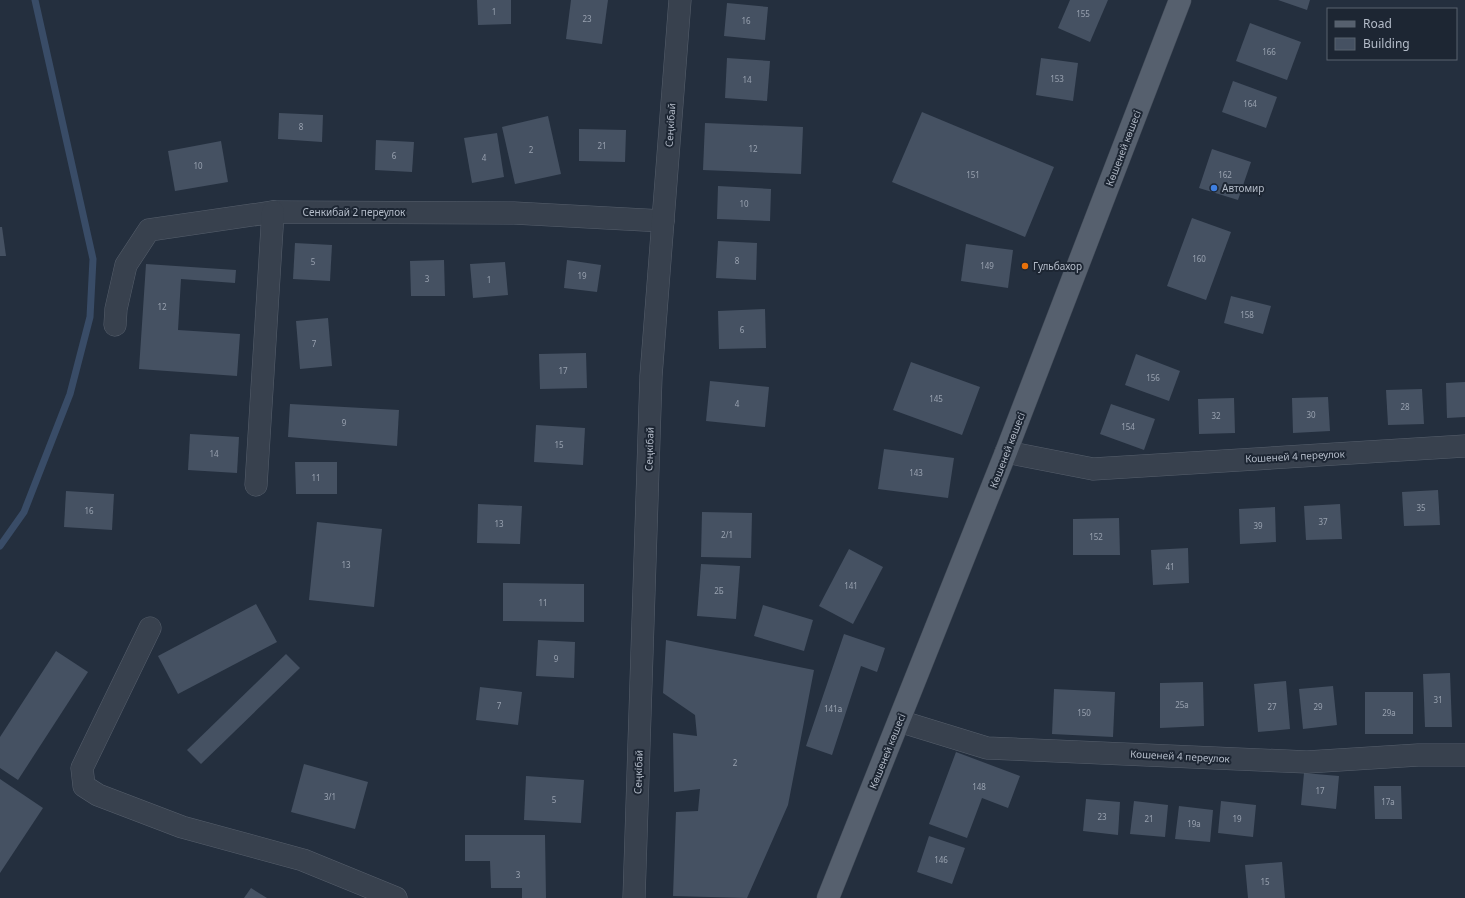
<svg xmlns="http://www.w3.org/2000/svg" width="1465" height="898" viewBox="0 0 1465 898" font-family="'Noto Sans',sans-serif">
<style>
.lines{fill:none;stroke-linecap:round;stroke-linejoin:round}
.stream{stroke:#394c67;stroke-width:7}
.building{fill:#455162}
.minor-casing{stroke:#565f6c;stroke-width:23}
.major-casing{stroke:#414a57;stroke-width:23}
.minor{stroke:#38414e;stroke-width:22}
.major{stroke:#56606e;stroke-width:22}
.shop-dot{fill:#3f7fe0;stroke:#1d2633;stroke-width:1.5}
.food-dot{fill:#e8710a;stroke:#1d2633;stroke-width:1.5}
.labels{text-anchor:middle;stroke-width:4;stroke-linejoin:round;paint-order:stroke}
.number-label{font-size:8px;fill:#98a1af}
.street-label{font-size:10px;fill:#b4bcc9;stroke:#1d2633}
.poi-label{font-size:10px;fill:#b4bcc9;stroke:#1d2633;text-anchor:start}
</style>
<rect width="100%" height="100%" fill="#242f3e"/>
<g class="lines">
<polyline class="stream" points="0,546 24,512 70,394 90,317 93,259 35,0"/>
</g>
<g class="building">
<polygon points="477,0 511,0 511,24 478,25"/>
<polygon points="571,0 608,0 602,44 566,39"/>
<polygon points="1070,0 1108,0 1090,42 1058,28"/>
<polygon points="1278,0 1310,0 1307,10"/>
<polygon points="727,3 768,7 765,40 724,36"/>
<polygon points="1250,23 1301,42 1287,80 1236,61"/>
<polygon points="727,58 770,61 767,101 725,98"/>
<polygon points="1041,58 1078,63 1073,101 1036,95"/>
<polygon points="1233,81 1277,97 1266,128 1222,112"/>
<polygon points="922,112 1054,167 1025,237 892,182"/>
<polygon points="279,113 323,115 322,142 278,139"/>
<polygon points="548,116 561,174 515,184 502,127"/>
<polygon points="705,123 803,127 801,174 703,170"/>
<polygon points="579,129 626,130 625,162 579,161"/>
<polygon points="497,133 504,177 472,183 464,138"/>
<polygon points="376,140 414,142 412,172 375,170"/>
<polygon points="221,141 228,182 175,191 168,151"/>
<polygon points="1212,149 1251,162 1238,200 1199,188"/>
<polygon points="718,186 771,189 770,221 717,219"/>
<polygon points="1192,218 1231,232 1206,300 1167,286"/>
<polygon points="0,227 2,227 6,256 0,256"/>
<polygon points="718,241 757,243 756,280 716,278"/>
<polygon points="295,243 332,245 330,281 293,279"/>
<polygon points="966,244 1013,250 1008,288 961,281"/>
<polygon points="444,260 445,296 411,296 410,261"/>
<polygon points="567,260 601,265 597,292 564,288"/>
<polygon points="505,262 508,295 473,298 470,264"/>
<polygon points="146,264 236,270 235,283 181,279 178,330 240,334 237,376 139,369"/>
<polygon points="1231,296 1271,306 1263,334 1224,323"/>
<polygon points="765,309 766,348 719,349 718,311"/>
<polygon points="328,318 332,366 300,369 296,321"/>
<polygon points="586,353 587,388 540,389 539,354"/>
<polygon points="1136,354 1180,371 1169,401 1125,385"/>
<polygon points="911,362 980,387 962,435 893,410"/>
<polygon points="710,381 769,387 765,427 706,421"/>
<polygon points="1465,382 1465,417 1447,418 1446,383"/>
<polygon points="1422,389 1424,424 1388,425 1386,390"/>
<polygon points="1328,397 1330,431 1293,433 1292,398"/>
<polygon points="1234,398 1235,433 1199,434 1198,399"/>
<polygon points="290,404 399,410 397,446 288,437"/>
<polygon points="1111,404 1155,419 1144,450 1100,434"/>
<polygon points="536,425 585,428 583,465 534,462"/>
<polygon points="190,434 239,437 237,473 188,470"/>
<polygon points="884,449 954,458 948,498 878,489"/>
<polygon points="295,462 337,462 337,494 296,494"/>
<polygon points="1438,490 1440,525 1404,526 1402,492"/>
<polygon points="66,491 114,494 112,530 64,527"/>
<polygon points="478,504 522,506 520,544 477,543"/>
<polygon points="1340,504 1342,539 1306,540 1304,506"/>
<polygon points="1275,507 1276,542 1240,544 1239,509"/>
<polygon points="702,512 752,513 751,558 701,557"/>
<polygon points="1119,518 1120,555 1073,555 1073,519"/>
<polygon points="317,522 382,529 374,607 309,600"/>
<polygon points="1188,548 1189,583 1153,585 1151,550"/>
<polygon points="849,549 883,567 853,624 819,606"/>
<polygon points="701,564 740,566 736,619 697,616"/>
<polygon points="503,583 584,584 584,622 503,621"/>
<polygon points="256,604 277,642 178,694 158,656"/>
<polygon points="763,605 813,620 804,651 754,636"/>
<polygon points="844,634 885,648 877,672 861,666 832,755 806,746"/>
<polygon points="538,640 575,642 574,678 536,676"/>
<polygon points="666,640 814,670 788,805 747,898 673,896 676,812 698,811 700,789 674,792 673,733 697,736 695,715 663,693"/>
<polygon points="56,651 88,672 18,780 0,768 0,737"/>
<polygon points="286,654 300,668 201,764 187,750"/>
<polygon points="1450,673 1452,727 1425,727 1423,674"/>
<polygon points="1286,681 1290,729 1258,732 1254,684"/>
<polygon points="1203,682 1204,726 1160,728 1160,683"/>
<polygon points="1333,686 1337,725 1303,729 1299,689"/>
<polygon points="480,687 522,692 518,725 476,720"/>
<polygon points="1054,689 1115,692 1113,737 1052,734"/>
<rect x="1365" y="692" width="48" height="42"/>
<polygon points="956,752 1020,776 1008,808 982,798 967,838 929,824"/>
<polygon points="304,764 368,782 355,829 291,812"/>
<polygon points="1304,773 1339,776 1336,809 1301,805"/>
<polygon points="526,776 584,780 581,823 524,820"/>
<polygon points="0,779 43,808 0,873"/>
<polygon points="1374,786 1401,786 1402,819 1375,819"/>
<polygon points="1086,799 1120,802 1118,835 1083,831"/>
<polygon points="1134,801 1168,805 1165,837 1130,834"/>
<polygon points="1221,801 1256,805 1253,837 1218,833"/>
<polygon points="1179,806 1213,810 1210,842 1175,839"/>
<polygon points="465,835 545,835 546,898 522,898 522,888 491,888 490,861 465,861"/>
<polygon points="929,836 965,848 952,884 917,872"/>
<polygon points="1282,862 1285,898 1248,898 1245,865"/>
<polygon points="251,888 267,898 244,898"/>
</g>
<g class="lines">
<defs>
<g id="minor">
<polyline points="115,325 116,309 126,265 149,230 273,212 514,213 663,221"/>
<polyline points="1006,452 1093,469 1465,446"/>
<polyline points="256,485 273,212"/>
<polyline points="150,628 82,768 84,786 98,795 182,827 303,860 396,898"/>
<polyline points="899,721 987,748 1307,762 1418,755 1465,755"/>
<polyline points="634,898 651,376 680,0"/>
</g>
<polyline id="major" points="828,898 1006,452 1180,0"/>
</defs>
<use href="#minor" class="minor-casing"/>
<use href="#major" class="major-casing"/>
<use href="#minor" class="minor"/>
<use href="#major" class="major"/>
</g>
<circle class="shop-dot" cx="1214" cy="188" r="4"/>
<circle class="food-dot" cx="1025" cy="266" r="4"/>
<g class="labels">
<g class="number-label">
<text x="494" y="15">1</text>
<text x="1083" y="17">155</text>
<text x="587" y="22">23</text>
<text x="746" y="24">16</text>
<text x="1269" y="55">166</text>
<text x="1057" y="82">153</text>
<text x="747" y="83">14</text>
<text x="1250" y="107">164</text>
<text x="301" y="130">8</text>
<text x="602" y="149">21</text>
<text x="753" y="152">12</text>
<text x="531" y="153">2</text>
<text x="394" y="159">6</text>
<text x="484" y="161">4</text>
<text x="198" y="169">10</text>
<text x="973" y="178">151</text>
<text x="1225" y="178">162</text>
<text x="744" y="207">10</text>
<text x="1199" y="262">160</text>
<text x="737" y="264">8</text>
<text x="313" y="265">5</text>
<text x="987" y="269">149</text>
<text x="582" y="279">19</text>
<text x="427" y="282">3</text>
<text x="489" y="283">1</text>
<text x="162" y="310">12</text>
<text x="1247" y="318">158</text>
<text x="742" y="333">6</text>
<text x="314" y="347">7</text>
<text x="563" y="374">17</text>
<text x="1153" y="381">156</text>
<text x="936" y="402">145</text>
<text x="737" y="407">4</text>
<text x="1405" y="410">28</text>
<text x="1311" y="418">30</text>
<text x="1216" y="419">32</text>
<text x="344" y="426">9</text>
<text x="1128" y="430">154</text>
<text x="559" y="448">15</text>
<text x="214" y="457">14</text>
<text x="916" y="476">143</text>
<text x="316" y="481">11</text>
<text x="1421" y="511">35</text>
<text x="89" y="514">16</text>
<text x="1323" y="525">37</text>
<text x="499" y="527">13</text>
<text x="1258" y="529">39</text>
<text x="727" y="538">2/1</text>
<text x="1096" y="540">152</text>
<text x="346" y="568">13</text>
<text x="1170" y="570">41</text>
<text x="851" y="589">141</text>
<text x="719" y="594">2Б</text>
<text x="543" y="606">11</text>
<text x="556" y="662">9</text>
<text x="1438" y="703">31</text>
<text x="1182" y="708">25а</text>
<text x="499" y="709">7</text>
<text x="1272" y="710">27</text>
<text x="1318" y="710">29</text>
<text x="833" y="712">141а</text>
<text x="1084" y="716">150</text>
<text x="1389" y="716">29а</text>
<text x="735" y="766">2</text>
<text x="979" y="790">148</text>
<text x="1320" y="794">17</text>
<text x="330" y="800">3/1</text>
<text x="554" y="803">5</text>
<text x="1388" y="805">17а</text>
<text x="1102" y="820">23</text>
<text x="1149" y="822">21</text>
<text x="1237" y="822">19</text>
<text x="1194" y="827">19а</text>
<text x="941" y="863">146</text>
<text x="518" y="878">3</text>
<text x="1265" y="885">15</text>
</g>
<g class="street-label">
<text transform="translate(670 125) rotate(-86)" y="4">Сеңкібай</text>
<text transform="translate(1123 148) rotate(-69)" y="4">Көшеней көшесі</text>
<text x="354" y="216">Сенкибай 2 переулок</text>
<text transform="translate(649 449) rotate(-88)" y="4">Сеңкібай</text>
<text transform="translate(1007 450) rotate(-69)" y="4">Көшеней көшесі</text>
<text transform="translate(1295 456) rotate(-3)" y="4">Кошеней 4 переулок</text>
<text transform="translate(887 751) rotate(-68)" y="4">Көшеней көшесі</text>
<text transform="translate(1180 756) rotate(3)" y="4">Кошеней 4 переулок</text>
<text transform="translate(638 772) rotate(-88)" y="4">Сеңкібай</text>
</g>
<g class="poi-label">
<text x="1222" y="192">Автомир</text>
<text x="1033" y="270">Гульбахор</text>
</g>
</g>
<rect x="1327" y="8" width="130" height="52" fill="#1d2633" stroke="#59626f"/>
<rect x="1335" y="21" width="20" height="6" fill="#56606e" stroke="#59626f"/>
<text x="1363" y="28" font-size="12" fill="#b4bcc9">Road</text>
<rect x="1335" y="38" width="20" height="12" fill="#455162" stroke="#59626f"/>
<text x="1363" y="48" font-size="12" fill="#b4bcc9">Building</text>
</svg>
